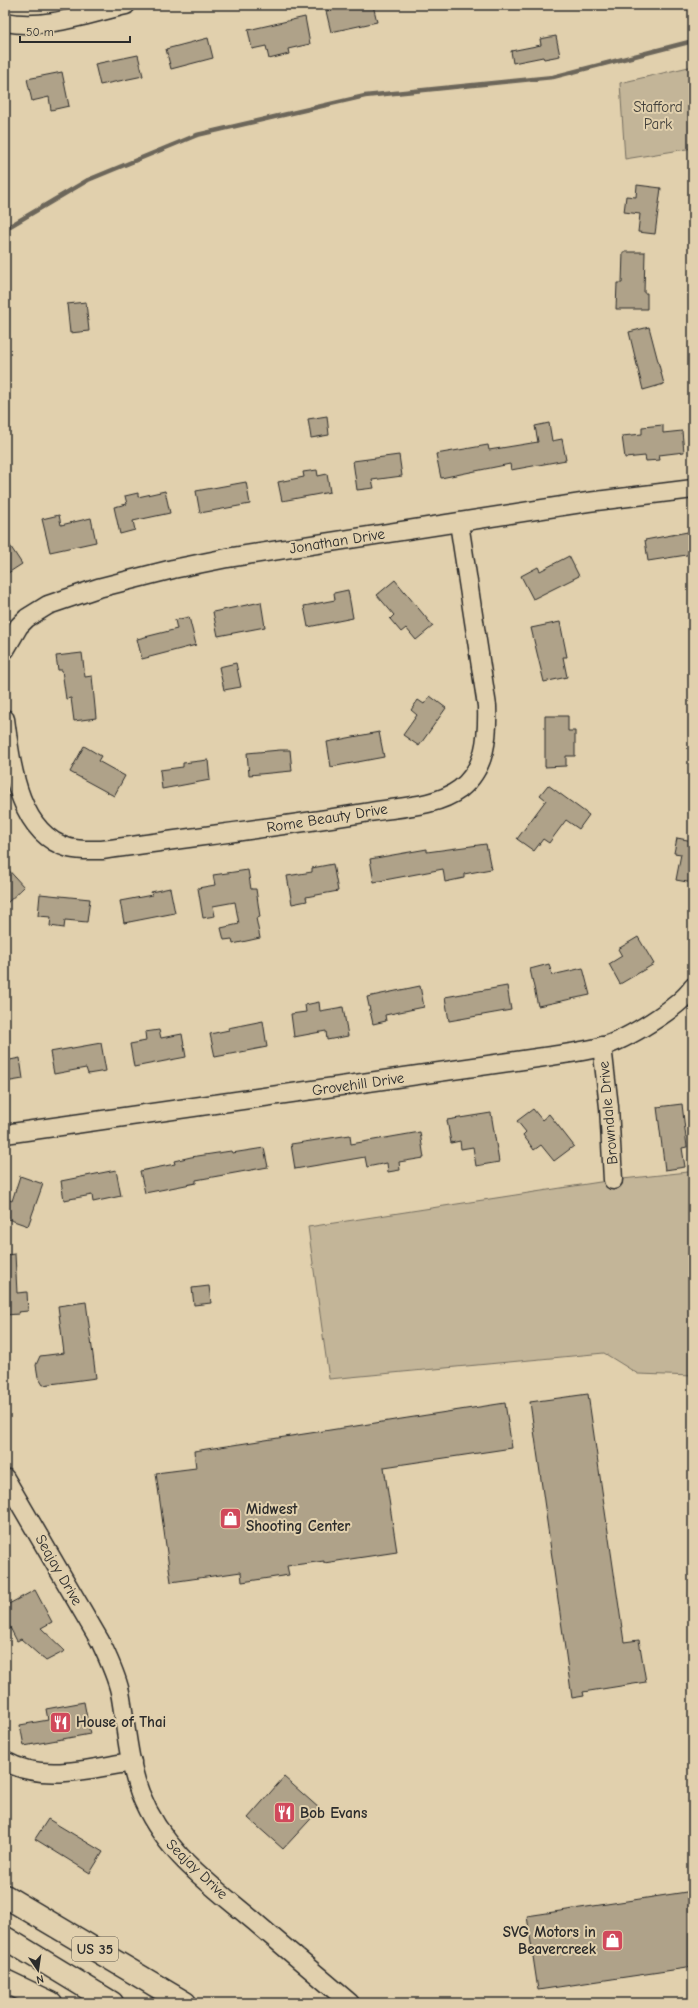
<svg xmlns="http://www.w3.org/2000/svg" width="698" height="2008" viewBox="0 0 698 2008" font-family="'Comic Neue',sans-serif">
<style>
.green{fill:#c3b598;stroke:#777062}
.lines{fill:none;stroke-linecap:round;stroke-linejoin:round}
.stream{stroke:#6c665a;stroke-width:4.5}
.building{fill:#afa289;stroke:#2b2b2b}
.minor-casing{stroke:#2b2b2b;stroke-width:21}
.highway-casing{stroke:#2b2b2b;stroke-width:25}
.minor{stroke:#e1d0ad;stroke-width:18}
.highway{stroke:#e1d0ad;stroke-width:22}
.labels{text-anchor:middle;stroke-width:4;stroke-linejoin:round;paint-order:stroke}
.shield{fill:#e1d0ad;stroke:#625c52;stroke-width:1}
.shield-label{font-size:14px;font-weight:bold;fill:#2b2b2b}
.park-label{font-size:15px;fill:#42403b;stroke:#e1d0ad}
.street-label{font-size:15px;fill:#2b2b2b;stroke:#e1d0ad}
.poi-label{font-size:15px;font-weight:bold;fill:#2b2b2b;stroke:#e1d0ad;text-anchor:start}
</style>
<rect width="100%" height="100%" fill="#e1d0ad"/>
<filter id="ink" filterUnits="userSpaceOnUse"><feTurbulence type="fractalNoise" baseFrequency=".025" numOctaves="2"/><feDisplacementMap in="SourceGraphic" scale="8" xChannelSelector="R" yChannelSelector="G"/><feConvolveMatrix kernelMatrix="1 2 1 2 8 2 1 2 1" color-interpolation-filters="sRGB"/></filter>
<g filter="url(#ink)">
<g class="green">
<polygon points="693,66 693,148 625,159 620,83"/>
<polygon points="693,1168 693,1376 638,1374 604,1353 329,1379 308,1227 613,1180 688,1172"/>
</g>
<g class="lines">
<polyline class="stream" points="5,229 88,180 197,135 365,96 553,77 693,41"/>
</g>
<g class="building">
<polygon points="352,5 373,5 377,22 331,32 326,11"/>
<polygon points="305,17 310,44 288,49 289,54 269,59 266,46 252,49 248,30"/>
<polygon points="556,36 560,56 544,59 543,57 513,63 511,51 541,45 540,39"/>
<polygon points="208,38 213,58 171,69 166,49"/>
<polygon points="138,55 143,76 100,85 95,64"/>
<polygon points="62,72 69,106 51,110 49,97 32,101 27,79"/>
<polygon points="637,185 661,188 655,234 638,232 640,214 624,212 626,196 636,197"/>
<polygon points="623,252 645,252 644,293 647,293 647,309 616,309 617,283 622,283"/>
<polygon points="86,302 89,331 70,333 67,304"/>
<polygon points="649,327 664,384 643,390 629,332"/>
<polygon points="327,416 329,435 311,438 308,419"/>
<polygon points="549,423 552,441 562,439 566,460 511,470 510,464 441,478 436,454 488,445 489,450 538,442 535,426"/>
<polygon points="663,425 663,433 682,431 684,452 659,455 660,460 646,461 645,456 625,458 622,436 642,434 642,427"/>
<polygon points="399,455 402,476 372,480 374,488 357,490 353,461"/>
<polygon points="317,470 318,476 327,474 330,492 282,501 278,482 304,477 303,472"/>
<polygon points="246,482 250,504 200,513 196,491"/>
<polygon points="165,491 170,513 133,521 135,530 120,534 114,507 127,504 125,496 138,493 138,497"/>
<polygon points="59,515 61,525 91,518 96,542 50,552 42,519"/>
<polygon points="693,531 693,554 648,561 645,540"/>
<polygon points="5,538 22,564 5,575"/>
<polygon points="569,556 579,576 533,599 521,576 538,567 540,571"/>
<polygon points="395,580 433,626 416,640 406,628 401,632 390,619 394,615 377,595"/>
<polygon points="348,590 353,618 308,627 304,606 335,600 334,593"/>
<polygon points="261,602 265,627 218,636 213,612"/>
<polygon points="189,617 196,645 142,659 137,639 177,629 175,620"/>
<polygon points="560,622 567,657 563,657 567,677 544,682 531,628"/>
<polygon points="82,653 85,677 92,676 96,718 74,721 71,698 66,699 62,670 58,670 56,656"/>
<polygon points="236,663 241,687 224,690 219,667"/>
<polygon points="430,696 446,708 419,746 403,735 417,715 411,710 418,700 424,704"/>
<polygon points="545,716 568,716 568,731 575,731 575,756 566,756 566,766 545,767"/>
<polygon points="379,732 384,757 331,767 327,742"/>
<polygon points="84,746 101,756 98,761 125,776 114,796 70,772"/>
<polygon points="280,750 290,750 292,771 249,775 247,753"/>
<polygon points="208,760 210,780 162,789 160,770 183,767 183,763"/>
<polygon points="548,785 589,815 579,829 566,820 549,843 543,839 534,851 517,839 546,800 540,795"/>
<polygon points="677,838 693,841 693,883 676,880 681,854 674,853"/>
<polygon points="486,844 491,869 464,874 464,878 445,882 443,869 374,882 370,859 427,849 427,852"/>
<polygon points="333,864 338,891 306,897 307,901 292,904 287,876 312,872 312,868"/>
<polygon points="5,866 24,887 5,905"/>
<polygon points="248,870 251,889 256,889 260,917 256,918 260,938 233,944 232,939 224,940 221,928 239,924 235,902 213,906 215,916 203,918 198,888 215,885 213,875"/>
<polygon points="170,888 175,913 124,923 120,901 152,895 151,892"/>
<polygon points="40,894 90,899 87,922 65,920 64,928 50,926 51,917 38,916"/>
<polygon points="638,937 654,964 620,984 609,964 622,956 618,949"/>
<polygon points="549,964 552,975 583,968 590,995 538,1006 530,969"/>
<polygon points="420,986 424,1007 385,1015 386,1021 373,1024 367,997"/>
<polygon points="507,986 511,1010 449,1021 445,997"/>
<polygon points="319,1002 320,1011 343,1007 348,1036 327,1040 326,1031 294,1037 291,1014 306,1012 305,1005"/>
<polygon points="263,1021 267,1047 215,1057 210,1034 229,1030 228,1028"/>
<polygon points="159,1030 161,1038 182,1034 186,1057 134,1067 130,1044 146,1041 145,1032"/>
<polygon points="101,1043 106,1071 88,1074 86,1068 54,1074 50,1052"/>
<polygon points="20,1058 23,1079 5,1082 5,1061"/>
<polygon points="682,1104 687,1147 682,1148 685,1167 665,1170 657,1107"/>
<polygon points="533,1109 542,1120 549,1114 574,1146 554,1161 541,1145 534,1150 523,1135 526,1132 517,1121"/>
<polygon points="491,1113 499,1162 476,1166 473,1147 461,1149 460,1141 451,1143 447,1120"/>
<polygon points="420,1132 424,1158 399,1162 400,1170 388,1172 387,1163 367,1167 365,1157 295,1169 291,1144 350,1135 351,1144"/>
<polygon points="264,1148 268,1167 196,1180 196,1183 145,1193 140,1171 175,1164 174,1161 191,1157 231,1151 232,1153"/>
<polygon points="116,1170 121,1196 93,1202 92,1195 64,1200 61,1181"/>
<polygon points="20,1176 43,1184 28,1226 5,1218 5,1198 12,1201"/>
<polygon points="15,1254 17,1293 27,1292 28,1311 18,1312 19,1314 5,1315 5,1255"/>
<polygon points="209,1286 211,1303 194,1305 192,1288"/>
<polygon points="86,1302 96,1378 43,1385 38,1377 36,1365 40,1356 64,1353 58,1306"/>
<polygon points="588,1394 624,1642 639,1640 646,1682 583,1692 584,1696 572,1698 530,1402"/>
<polygon points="505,1403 512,1448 384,1467 397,1552 324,1563 324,1561 287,1566 289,1575 242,1582 241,1572 171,1582 156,1473 196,1468 194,1451"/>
<polygon points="35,1590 52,1622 41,1628 65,1651 46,1661 21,1639 17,1641 5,1618 5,1606"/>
<polygon points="84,1702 90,1734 24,1746 20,1725 48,1720 46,1709"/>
<polygon points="284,1777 320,1809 283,1849 248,1818"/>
<polygon points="48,1819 103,1852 90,1873 35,1839"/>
<polygon points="693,1891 693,1967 538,1990 527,1916"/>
</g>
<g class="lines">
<defs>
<g id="minor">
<path d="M5,22C45,30 87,14 126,5"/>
<polyline points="5,650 19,626 27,618 48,605 98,588 173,569 227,558 588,502 693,489"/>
<path d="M5,719C11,763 18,834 69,848C80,851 91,850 102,850C191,837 281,827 370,812C399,807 436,807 460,789C486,768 488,737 487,706L459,523"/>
<polyline points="602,1046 609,1107 613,1180"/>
<path d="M5,1134L544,1057C562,1054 582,1052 601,1047C626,1040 679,1008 693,987"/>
<path d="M5,1478L100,1641C108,1658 116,1674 120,1692C126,1725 128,1761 140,1793C163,1852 209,1883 255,1922C287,1949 318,1976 350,2003"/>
<path d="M5,1761C43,1783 91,1768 132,1762"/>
</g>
<g id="highway">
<polyline points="5,1896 185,2003"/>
<polyline points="5,1938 112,2003"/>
<polyline points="5,1981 51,2003"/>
</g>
</defs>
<use href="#minor" class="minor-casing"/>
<use href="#highway" class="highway-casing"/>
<use href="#minor" class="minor"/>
<use href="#highway" class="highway"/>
</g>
</g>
<defs>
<symbol id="shop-square" viewBox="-11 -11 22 22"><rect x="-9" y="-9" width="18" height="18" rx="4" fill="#d1495b" stroke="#e1d0ad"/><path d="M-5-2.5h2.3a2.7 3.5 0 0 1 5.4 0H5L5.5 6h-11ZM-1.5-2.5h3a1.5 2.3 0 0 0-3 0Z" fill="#fff"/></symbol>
<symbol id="restaurant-square" viewBox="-11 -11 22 22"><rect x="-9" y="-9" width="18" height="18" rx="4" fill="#d1495b" stroke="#e1d0ad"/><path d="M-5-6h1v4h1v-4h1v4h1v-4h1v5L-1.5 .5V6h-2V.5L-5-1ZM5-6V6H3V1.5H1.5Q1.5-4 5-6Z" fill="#fff"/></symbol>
</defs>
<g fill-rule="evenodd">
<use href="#shop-square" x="218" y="1506" width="25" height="25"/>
<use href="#restaurant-square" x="48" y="1710" width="25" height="25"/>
<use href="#restaurant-square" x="272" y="1800" width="25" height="25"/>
<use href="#shop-square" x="600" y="1928" width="25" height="25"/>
</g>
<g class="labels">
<rect class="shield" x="72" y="1937" width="46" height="24" rx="3"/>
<g class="shield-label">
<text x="95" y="1954">US 35</text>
</g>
<g class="park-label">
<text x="658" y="112">Stafford<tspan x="658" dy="17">Park</tspan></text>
</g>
<g class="street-label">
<text transform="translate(337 541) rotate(-9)" y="5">Jonathan Drive</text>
<text transform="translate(327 818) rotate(-9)" y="5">Rome Beauty Drive</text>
<text transform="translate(358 1084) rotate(-8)" y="5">Grovehill Drive</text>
<text transform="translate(608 1113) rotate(-95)" y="5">Browndale Drive</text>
<text transform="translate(59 1570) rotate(60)" y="5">Seajay Drive</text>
<text transform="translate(197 1869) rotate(44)" y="5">Seajay Drive</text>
</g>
<g class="poi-label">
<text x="246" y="1514">Midwest<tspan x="246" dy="17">Shooting Center</tspan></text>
<text x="76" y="1727">House of Thai</text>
<text x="300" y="1818">Bob Evans</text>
<text x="596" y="1937" text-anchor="end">SVG Motors in<tspan x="596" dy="17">Beavercreek</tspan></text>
</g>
</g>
<rect width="698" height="2008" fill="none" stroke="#e1d0ad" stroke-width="20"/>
<rect x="10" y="10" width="678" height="1988" fill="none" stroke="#2b2b2b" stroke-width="1.5" filter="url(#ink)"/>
<g transform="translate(38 1970) rotate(167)" stroke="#e1d0ad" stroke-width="3" paint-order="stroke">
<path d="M0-3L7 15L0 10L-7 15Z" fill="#2b2b2b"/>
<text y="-6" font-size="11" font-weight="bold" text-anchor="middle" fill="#2b2b2b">N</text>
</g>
<path d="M20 36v6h110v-6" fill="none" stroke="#2b2b2b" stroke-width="2"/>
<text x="26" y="36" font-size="12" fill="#2b2b2b" stroke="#e1d0ad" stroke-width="3" paint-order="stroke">50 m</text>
</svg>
